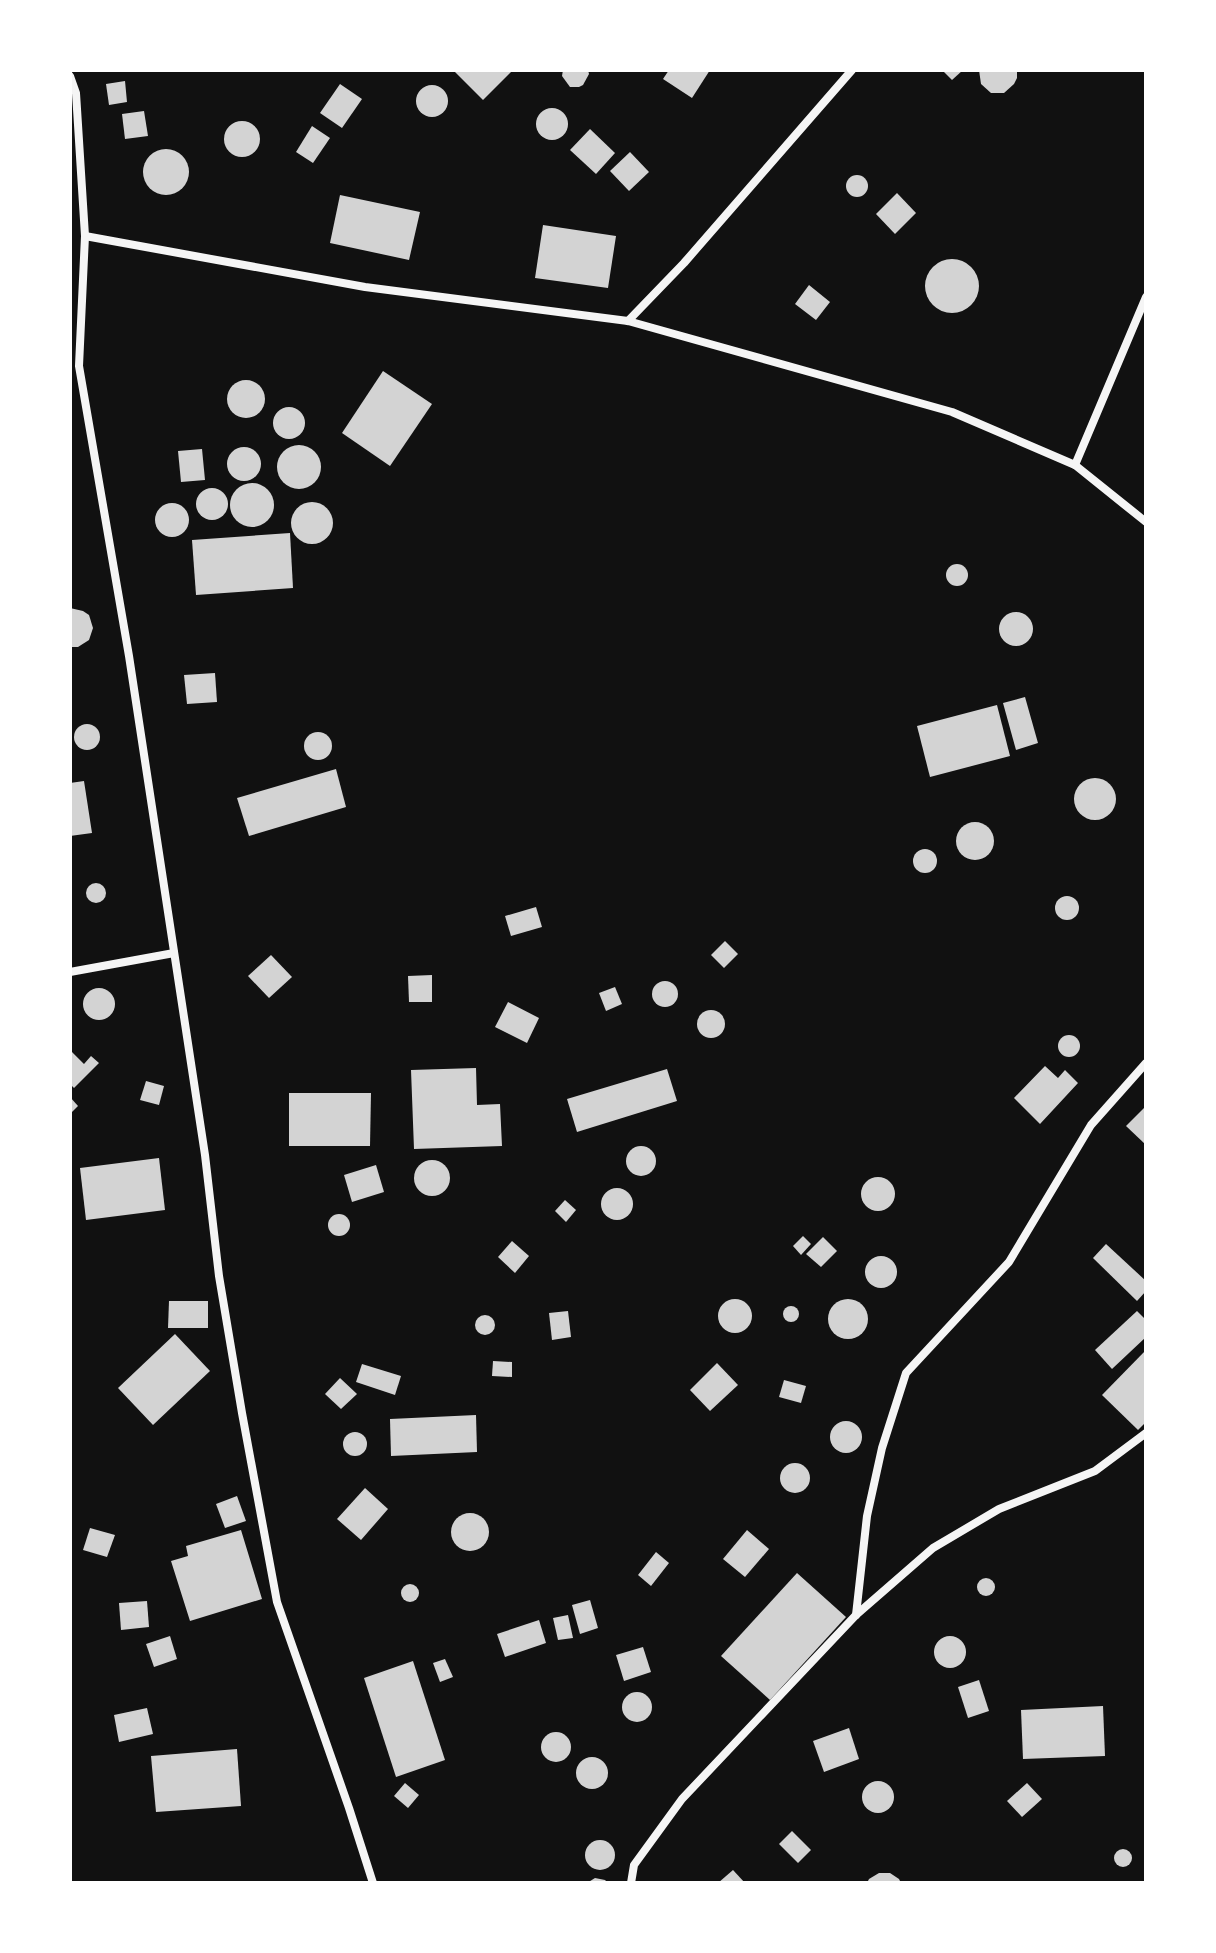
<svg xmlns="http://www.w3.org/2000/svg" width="1216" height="1953" viewBox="0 0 1216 1953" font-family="'Alegreya Sans',sans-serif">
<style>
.building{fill:#d3d3d3}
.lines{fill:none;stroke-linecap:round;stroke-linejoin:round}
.minor{stroke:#f5f5f5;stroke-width:8}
</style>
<rect width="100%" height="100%" fill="#111"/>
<g class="building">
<polygon points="453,70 513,70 483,100"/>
<polygon points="563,70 588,70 589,74 583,85 579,87 570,87 562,76"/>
<polygon points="669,70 710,70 692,98 663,79"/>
<polygon points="942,70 963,70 952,80"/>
<polygon points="979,70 1017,70 1017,78 1014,84 1004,93 991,93 981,84"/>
<polygon points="125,81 127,102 109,105 106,84"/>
<polygon points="340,84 362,99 342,128 320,113"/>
<circle cx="432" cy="101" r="16"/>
<circle cx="552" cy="124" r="16"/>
<polygon points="144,111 148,136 125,139 122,114"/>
<circle cx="242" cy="139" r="18"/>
<polygon points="312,126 330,138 313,163 296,152"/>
<polygon points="590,129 615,153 596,174 570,150"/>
<circle cx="166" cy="172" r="23"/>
<polygon points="630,152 649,172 629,191 610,171"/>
<circle cx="857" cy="186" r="11"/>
<polygon points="897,193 916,213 895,234 876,214"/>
<polygon points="340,195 420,212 409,260 330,243"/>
<polygon points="543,225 616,236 608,288 535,278"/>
<circle cx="952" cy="286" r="27"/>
<polygon points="809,285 830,302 816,320 795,304"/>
<polygon points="383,371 432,404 390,466 342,433"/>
<circle cx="246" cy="399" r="19"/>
<circle cx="289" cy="423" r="16"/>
<circle cx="299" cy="467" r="22"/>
<circle cx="244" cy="464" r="17"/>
<polygon points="202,449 205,480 181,482 178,451"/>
<circle cx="252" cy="505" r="22"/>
<circle cx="212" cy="504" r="16"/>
<circle cx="312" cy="523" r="21"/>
<circle cx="172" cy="520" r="17"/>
<polygon points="290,533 293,588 196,595 192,540"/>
<circle cx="957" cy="575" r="11"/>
<polygon points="70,608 83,611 89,615 93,628 89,640 78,647 70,647"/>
<circle cx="1016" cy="629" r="17"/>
<polygon points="215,673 217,702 187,704 184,675"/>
<polygon points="1025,697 1038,743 1016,750 1003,703"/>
<polygon points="997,705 1010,756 930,777 917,726"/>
<circle cx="87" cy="737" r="13"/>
<circle cx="318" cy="746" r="14"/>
<polygon points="336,769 346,807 249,836 237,798"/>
<circle cx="1095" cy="799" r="21"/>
<polygon points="84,781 92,833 70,836 70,783"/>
<circle cx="975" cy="841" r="19"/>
<circle cx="925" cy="861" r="12"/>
<circle cx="96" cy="893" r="10"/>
<circle cx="1067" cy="908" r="12"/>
<polygon points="536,907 542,927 511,936 505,916"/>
<polygon points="725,941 738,954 724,968 711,955"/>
<polygon points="271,955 292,977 269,998 248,976"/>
<polygon points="432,975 432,1002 409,1002 408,976"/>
<circle cx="665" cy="994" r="13"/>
<polygon points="615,987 622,1004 606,1011 599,993"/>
<circle cx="99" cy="1004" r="16"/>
<polygon points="508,1002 539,1018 527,1043 495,1027"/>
<circle cx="711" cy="1024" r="14"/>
<circle cx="1069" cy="1046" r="11"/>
<polygon points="72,1052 84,1064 91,1056 99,1063 74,1088 70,1084 70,1054"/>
<polygon points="1045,1066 1058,1078 1065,1070 1078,1083 1040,1124 1014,1098"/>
<polygon points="476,1068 477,1105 500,1104 502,1146 414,1149 411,1070"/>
<polygon points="667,1069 677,1101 577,1132 567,1099"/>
<polygon points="146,1081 164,1086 159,1105 140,1100"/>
<polygon points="289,1093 371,1093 370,1146 289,1146"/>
<polygon points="70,1097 78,1106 70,1114"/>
<polygon points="1146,1106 1146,1145 1126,1126"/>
<circle cx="641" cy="1161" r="15"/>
<polygon points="159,1158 165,1210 86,1220 80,1168"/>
<circle cx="432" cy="1178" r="18"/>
<polygon points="376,1165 384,1192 352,1202 344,1175"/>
<circle cx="878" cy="1194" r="17"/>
<circle cx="617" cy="1204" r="16"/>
<polygon points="565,1200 576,1210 566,1222 555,1211"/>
<circle cx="339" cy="1225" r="11"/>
<polygon points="803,1236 811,1244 801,1255 793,1246"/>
<polygon points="823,1237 837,1251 821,1267 806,1254"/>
<polygon points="512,1241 529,1256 515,1273 498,1257"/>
<polygon points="1106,1244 1146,1281 1146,1291 1137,1301 1093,1258"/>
<circle cx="881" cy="1272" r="16"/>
<circle cx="735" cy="1316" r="17"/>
<circle cx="848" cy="1319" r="20"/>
<polygon points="169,1301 208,1301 208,1328 168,1328"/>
<circle cx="791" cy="1314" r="8"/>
<polygon points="568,1311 571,1337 552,1340 549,1313"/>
<polygon points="1137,1311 1146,1320 1146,1337 1112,1369 1095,1350"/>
<circle cx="485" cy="1325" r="10"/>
<polygon points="175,1334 210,1371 153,1425 118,1388"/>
<polygon points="1146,1350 1146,1422 1138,1430 1102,1395"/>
<polygon points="493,1361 512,1362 512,1377 492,1376"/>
<polygon points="717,1363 738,1385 710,1411 690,1390"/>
<polygon points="362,1364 401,1376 395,1395 356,1382"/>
<polygon points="340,1378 357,1394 341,1409 325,1394"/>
<polygon points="784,1380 806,1386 801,1403 779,1397"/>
<polygon points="476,1415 477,1452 391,1456 390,1419"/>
<circle cx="846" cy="1437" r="16"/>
<circle cx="355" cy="1444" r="12"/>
<circle cx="795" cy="1478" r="15"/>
<polygon points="365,1488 388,1509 361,1540 337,1519"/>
<polygon points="237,1496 246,1521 225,1528 216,1504"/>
<circle cx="470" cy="1532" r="19"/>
<polygon points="90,1528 115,1535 107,1557 83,1550"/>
<polygon points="241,1530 262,1599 190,1621 171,1561 188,1556 186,1546"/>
<polygon points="747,1530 769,1549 745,1577 723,1559"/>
<polygon points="656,1552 669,1563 651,1586 638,1575"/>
<polygon points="797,1573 846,1617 770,1700 721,1656"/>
<circle cx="986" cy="1587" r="9"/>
<circle cx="410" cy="1593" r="9"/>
<polygon points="590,1600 598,1628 580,1634 572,1605"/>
<polygon points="147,1601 149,1627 121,1630 119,1603"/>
<polygon points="568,1615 573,1638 558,1640 553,1618"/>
<polygon points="539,1620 546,1643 505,1657 497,1634"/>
<polygon points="170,1636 177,1659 154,1667 146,1644"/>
<circle cx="950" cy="1652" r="16"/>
<polygon points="643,1647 651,1672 624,1681 616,1655"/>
<polygon points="445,1659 453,1677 440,1682 433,1663"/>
<polygon points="413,1661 445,1760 396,1777 364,1678"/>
<polygon points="979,1680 989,1711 968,1718 958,1687"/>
<circle cx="637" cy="1707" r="15"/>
<polygon points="1103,1706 1105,1756 1023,1759 1021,1710"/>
<polygon points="147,1708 153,1734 119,1742 114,1715"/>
<polygon points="849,1728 859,1759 824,1772 813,1741"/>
<circle cx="556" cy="1747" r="15"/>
<polygon points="237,1749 241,1806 156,1812 151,1756"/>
<circle cx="592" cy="1773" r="16"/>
<circle cx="878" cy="1797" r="16"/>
<polygon points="405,1783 419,1795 408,1808 394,1796"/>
<polygon points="1027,1783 1042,1799 1022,1817 1007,1801"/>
<polygon points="792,1831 811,1850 798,1863 779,1844"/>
<circle cx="600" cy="1855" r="15"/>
<circle cx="1123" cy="1858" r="9"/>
<polygon points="733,1870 745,1883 718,1883"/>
<polygon points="879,1873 890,1873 899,1879 901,1883 867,1883 869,1879"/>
<polygon points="595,1878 605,1880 608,1883 587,1883"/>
</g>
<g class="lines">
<g class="minor">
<polyline points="70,76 76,93 85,236 79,366 129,656 205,1155 219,1276 242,1413 277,1602 349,1808 373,1883"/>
<polyline points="85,236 365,287 628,321 952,412 1075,465 1146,522"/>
<polyline points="628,321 684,263 852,70"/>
<polyline points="1075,465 1146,297"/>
<polyline points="70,972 174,953"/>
<polyline points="856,1615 867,1516 882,1448 906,1373 1009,1262 1091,1125 1146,1063"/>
<polyline points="631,1883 634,1865 682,1799 856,1615 933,1548 999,1509 1095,1471 1146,1433"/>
</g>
</g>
<rect width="1216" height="1953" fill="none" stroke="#ffffff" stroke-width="144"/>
</svg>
